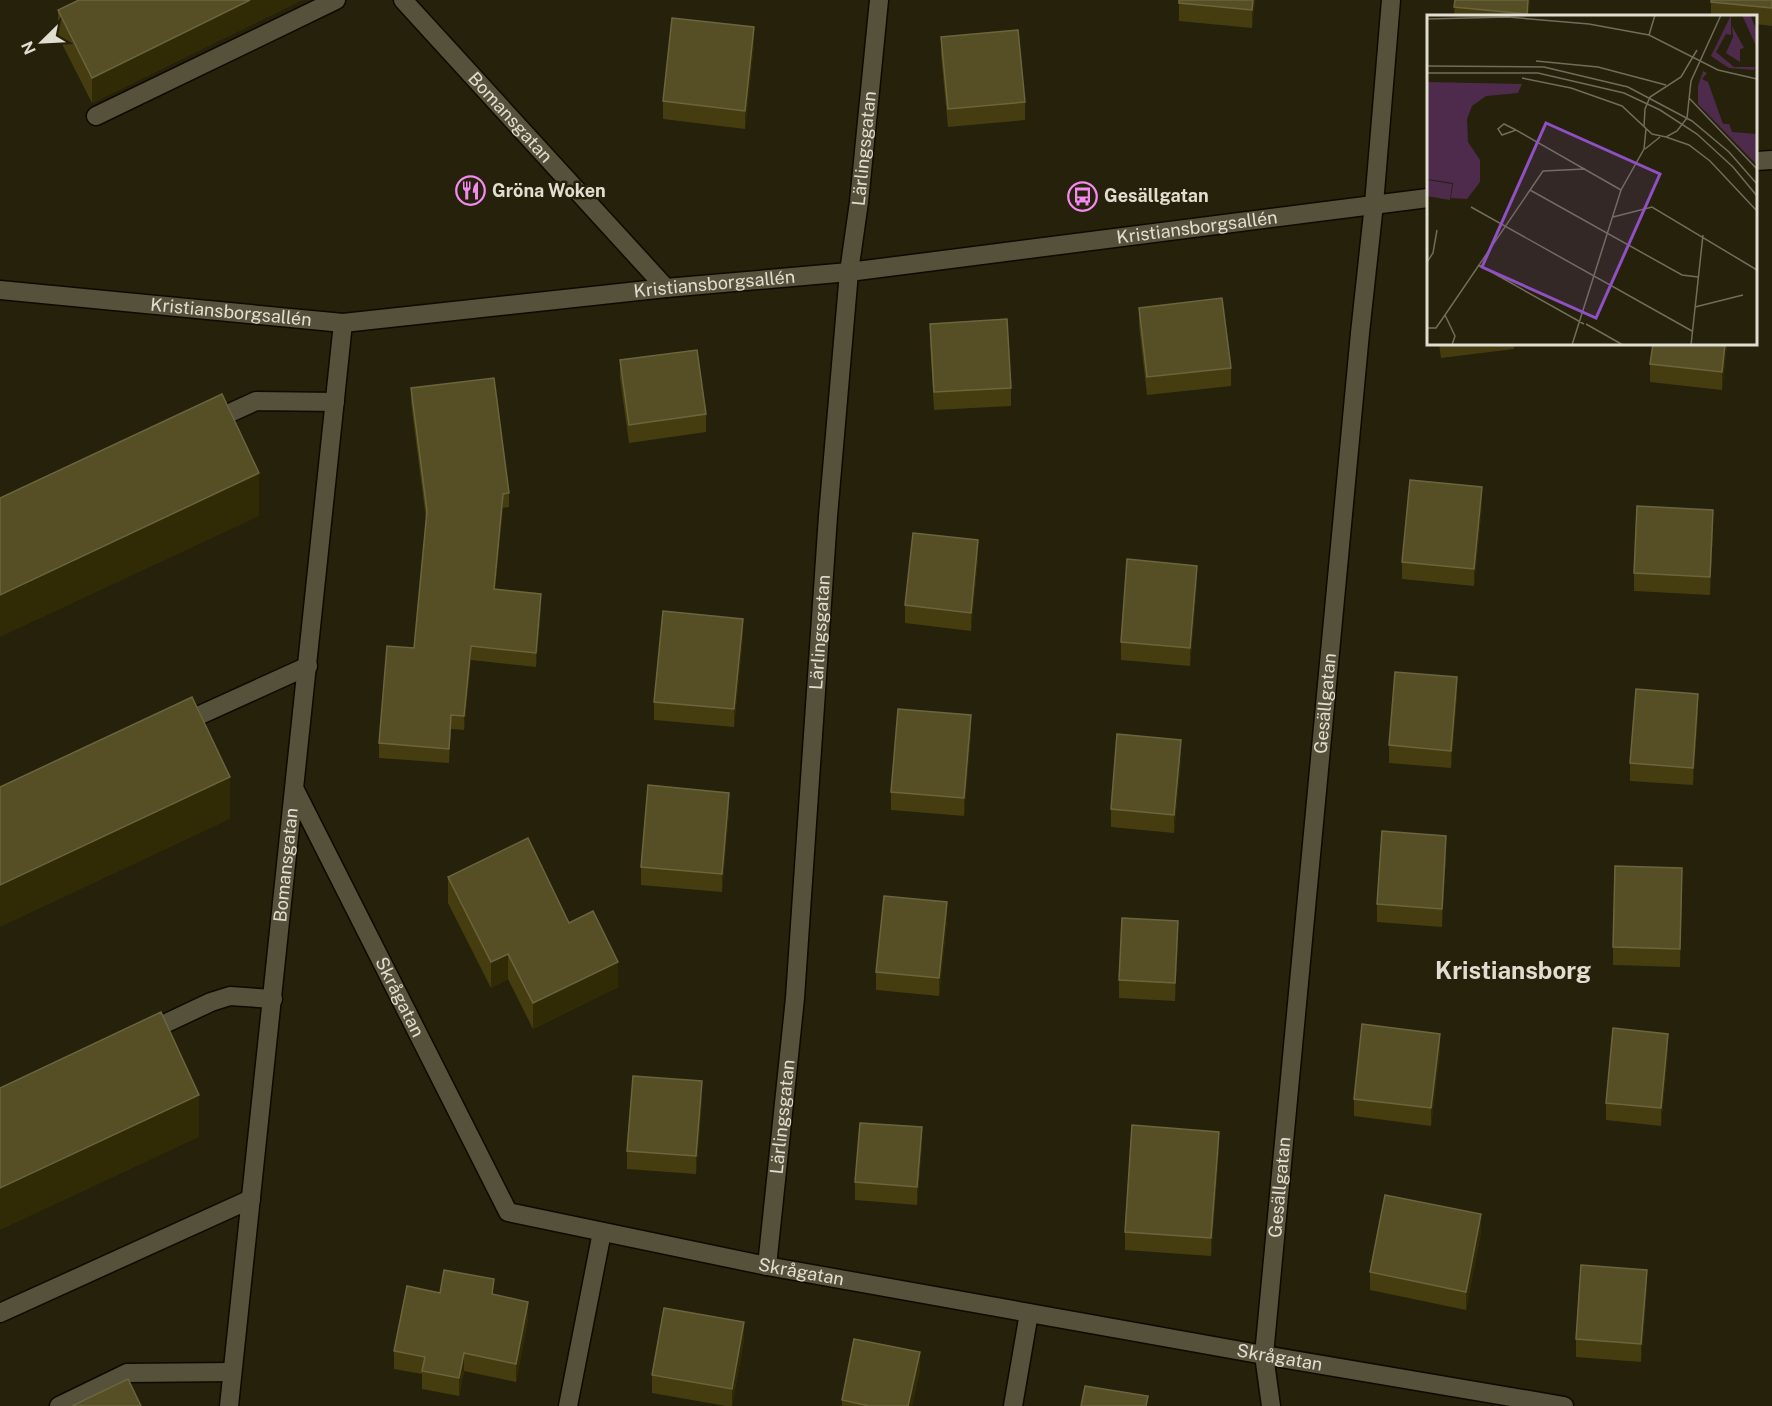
<svg xmlns="http://www.w3.org/2000/svg" width="1772" height="1406" viewBox="0 0 1772 1406" font-family="'Public Sans',sans-serif">
<style>
.lines{fill:none;stroke-linecap:round;stroke-linejoin:round}
.lane-casing{stroke:#0e0a00;stroke-width:21}
.street-casing{stroke:#0e0a00;stroke-width:21}
.secondary-casing{stroke:#0e0a00;stroke-width:21}
.lane{stroke:#56513b;stroke-width:18}
.street{stroke:#56513b;stroke-width:18}
.secondary{stroke:#56513b;stroke-width:18}
.wall{fill:#453d10}
.shaded-wall{fill:#312b05}
.building{fill:#564e24;stroke:#6b653f;stroke-width:1.5}
.labels{text-anchor:middle;stroke-width:5;stroke-linejoin:round;paint-order:stroke}
.street-label{font-size:18px;fill:#e1ded1;stroke:#25210b}
.poi-label{font-size:18px;font-weight:bold;fill:#e1ded1;stroke:#25210b;text-anchor:start}
.district-label{font-size:24px;font-weight:bold;fill:#e1ded1;stroke:#25210b}
.inset-road{fill:none;stroke:#706d5a;stroke-width:1.5}
.view{fill:#8f50c3;fill-opacity:0.15;stroke:#8f50c3;stroke-width:3}
.inset-edge{fill:none;stroke:#e1ded1;stroke-width:3}
</style>
<rect width="100%" height="100%" fill="#25210b"/>
<g class="lines">
<defs>
<g id="lane">
<polyline points="96,116 336,0"/>
<polyline points="210,422 256,401 335,402"/>
<polyline points="178,725 308,666"/>
<polyline points="145,1033 211,1002 230,996 273,999"/>
<polyline points="0,1313 251,1199"/>
<polyline points="59,1406 127,1373 232,1372"/>
<polyline points="568,1406 602,1232"/>
<polyline points="1013,1406 1029,1313"/>
</g>
<g id="street">
<path id="s1" d="M403,0L666,288"/>
<path id="s2" d="M295,790L508,1212L767,1266L1264,1355L1564,1406"/>
<path id="s3" d="M767,1266L795,998L828,516L849,272L859,202L879,0"/>
<path id="s4" d="M229,1406L343,323"/>
<path id="s5" d="M1271,1406L1264,1355L1360,333L1374,204L1391,0"/>
</g>
<g id="secondary">
<polyline points="1756,161 1772,160"/>
<path id="s6" d="M0,290L343,323L666,288L849,272L1428,198"/>
</g>
</defs>
<use href="#lane" class="lane-casing"/>
<use href="#street" class="street-casing"/>
<use href="#secondary" class="secondary-casing"/>
<use href="#lane" class="lane"/>
<use href="#street" class="street"/>
<use href="#secondary" class="secondary"/>
</g>
<g class="wall">
<polygon points="302,0 92,103 58,36 58,10"/>
<polygon points="1179,0 1255,0 1252,28 1179,21"/>
<polygon points="1455,0 1530,0 1528,16 1454,16"/>
<polygon points="1772,0 1772,26 1755,24 1755,16 1711,16 1711,2"/>
<polygon points="941,37 1025,102 1025,120 948,127 941,55"/>
<polygon points="754,45 745,129 663,119 663,101"/>
<polygon points="1139,308 1231,368 1231,386 1147,395 1139,326"/>
<polygon points="930,324 1011,388 1011,406 934,410 930,342"/>
<polygon points="1439,344 1514,344 1514,349 1441,358"/>
<polygon points="1727,344 1722,390 1650,382 1650,364"/>
<polygon points="620,360 706,414 706,432 629,443 620,378"/>
<polygon points="411,388 509,493 509,507 503,508 495,589 541,608 536,667 471,660 464,730 451,729 449,763 379,758 379,743 414,648 426,519 411,403"/>
<polygon points="1482,505 1474,586 1402,579 1402,562"/>
<polygon points="1713,528 1710,595 1634,591 1634,573"/>
<polygon points="978,558 971,631 905,623 905,605"/>
<polygon points="1197,583 1190,666 1121,660 1121,642"/>
<polygon points="743,636 734,727 654,720 654,702"/>
<polygon points="1457,695 1451,768 1389,763 1389,745"/>
<polygon points="1698,712 1693,785 1630,781 1630,763"/>
<polygon points="971,733 964,816 891,810 891,792"/>
<polygon points="1181,758 1174,833 1111,827 1111,809"/>
<polygon points="729,811 722,892 641,885 641,867"/>
<polygon points="1446,854 1442,927 1377,922 1377,904"/>
<polygon points="448,877 569,923 618,987 533,1029 508,979 491,988 448,903"/>
<polygon points="1682,886 1680,967 1613,965 1613,947"/>
<polygon points="947,920 939,996 876,990 876,972"/>
<polygon points="1178,939 1175,1001 1119,998 1119,980"/>
<polygon points="1440,1051 1431,1126 1354,1116 1354,1099"/>
<polygon points="1668,1052 1661,1126 1606,1120 1606,1103"/>
<polygon points="702,1099 696,1174 627,1169 627,1151"/>
<polygon points="922,1145 917,1205 855,1200 855,1182"/>
<polygon points="1219,1149 1211,1256 1125,1250 1125,1232"/>
<polygon points="1481,1232 1466,1310 1370,1290 1370,1272"/>
<polygon points="1647,1288 1641,1362 1576,1357 1576,1339"/>
<polygon points="440,1293 494,1295 528,1319 516,1382 464,1371 459,1396 422,1389 422,1374 394,1369 394,1351"/>
<polygon points="744,1340 732,1406 726,1406 652,1393 652,1375"/>
<polygon points="920,1370 912,1406 842,1406 842,1400"/>
</g>
<g class="shaded-wall">
<polygon points="250,0 302,0 92,103 92,78"/>
<polygon points="1253,0 1255,0 1252,28 1252,10"/>
<polygon points="1528,0 1530,0 1528,16 1527,16"/>
<polygon points="754,27 754,45 745,129 745,111"/>
<polygon points="1725,344 1727,344 1722,390 1722,372"/>
<polygon points="259,473 259,516 0,637 0,595"/>
<polygon points="1482,487 1482,505 1474,586 1474,569"/>
<polygon points="503,494 503,508 494,603 494,589"/>
<polygon points="1713,510 1713,528 1710,595 1710,577"/>
<polygon points="978,540 978,558 971,631 971,613"/>
<polygon points="1197,566 1197,583 1190,666 1190,648"/>
<polygon points="541,594 541,608 536,667 536,653"/>
<polygon points="743,619 743,636 734,727 734,709"/>
<polygon points="471,646 471,660 464,730 464,716"/>
<polygon points="1457,677 1457,695 1451,768 1451,751"/>
<polygon points="1698,694 1698,712 1693,785 1693,768"/>
<polygon points="451,715 451,729 449,763 449,749"/>
<polygon points="971,715 971,733 964,816 964,798"/>
<polygon points="1181,740 1181,758 1174,833 1174,815"/>
<polygon points="230,777 230,819 0,927 0,885"/>
<polygon points="729,793 729,811 722,892 722,874"/>
<polygon points="1446,836 1446,854 1442,927 1442,909"/>
<polygon points="1682,868 1682,886 1680,967 1680,949"/>
<polygon points="947,902 947,920 939,996 939,978"/>
<polygon points="1178,921 1178,939 1175,1001 1175,983"/>
<polygon points="508,954 508,979 491,988 491,962"/>
<polygon points="618,962 618,987 533,1029 533,1003"/>
<polygon points="1440,1034 1440,1051 1431,1126 1431,1108"/>
<polygon points="1668,1034 1668,1052 1661,1126 1661,1108"/>
<polygon points="702,1081 702,1099 696,1174 696,1156"/>
<polygon points="199,1095 199,1137 0,1230 0,1188"/>
<polygon points="922,1127 922,1145 917,1205 917,1187"/>
<polygon points="1219,1132 1219,1149 1211,1256 1211,1238"/>
<polygon points="1481,1214 1481,1232 1466,1310 1466,1292"/>
<polygon points="1647,1270 1647,1288 1641,1362 1641,1344"/>
<polygon points="528,1302 528,1319 516,1382 516,1364"/>
<polygon points="744,1322 744,1340 732,1406 732,1389"/>
<polygon points="920,1352 920,1370 912,1406 908,1406"/>
<polygon points="464,1353 464,1371 459,1396 459,1378"/>
</g>
<g class="building">
<polygon points="79,0 250,0 92,78 58,10"/>
<polygon points="1179,0 1253,0 1252,10 1179,3"/>
<polygon points="1455,0 1528,0 1527,14 1454,7"/>
<polygon points="1711,0 1772,0 1772,8 1711,2"/>
<polygon points="672,18 754,27 745,111 663,101"/>
<polygon points="1018,30 1025,102 948,109 941,37"/>
<polygon points="1222,298 1231,368 1147,377 1139,308"/>
<polygon points="1007,319 1011,388 934,392 930,324"/>
<polygon points="1653,344 1725,344 1722,372 1650,364"/>
<polygon points="697,350 706,414 629,425 620,360"/>
<polygon points="494,378 509,493 503,494 494,589 541,594 536,653 471,646 464,716 451,715 449,749 379,743 387,646 414,648 427,511 411,388"/>
<polygon points="222,394 259,473 0,595 0,498"/>
<polygon points="1410,480 1482,487 1474,569 1402,562"/>
<polygon points="1637,506 1713,510 1710,577 1634,573"/>
<polygon points="913,533 978,540 971,613 905,605"/>
<polygon points="1127,559 1197,566 1190,648 1121,642"/>
<polygon points="663,611 743,619 734,709 654,702"/>
<polygon points="1395,672 1457,677 1451,751 1389,745"/>
<polygon points="1636,689 1698,694 1693,768 1630,763"/>
<polygon points="192,697 230,777 0,885 0,787"/>
<polygon points="898,709 971,715 964,798 891,792"/>
<polygon points="1117,734 1181,740 1174,815 1111,809"/>
<polygon points="648,785 729,793 722,874 641,867"/>
<polygon points="1382,831 1446,836 1442,909 1377,904"/>
<polygon points="528,838 569,923 593,911 618,962 533,1003 508,954 491,962 448,877"/>
<polygon points="1615,866 1682,868 1680,949 1613,947"/>
<polygon points="884,896 947,902 939,978 876,972"/>
<polygon points="1122,918 1178,921 1175,983 1119,980"/>
<polygon points="161,1012 199,1095 0,1188 0,1088"/>
<polygon points="1362,1024 1440,1034 1431,1108 1354,1099"/>
<polygon points="1613,1028 1668,1034 1661,1108 1606,1103"/>
<polygon points="633,1076 702,1081 696,1156 627,1151"/>
<polygon points="860,1123 922,1127 917,1187 855,1182"/>
<polygon points="1132,1125 1219,1132 1211,1238 1125,1232"/>
<polygon points="1385,1195 1481,1214 1466,1292 1370,1272"/>
<polygon points="1581,1265 1647,1270 1641,1344 1576,1339"/>
<polygon points="444,1270 494,1279 492,1294 528,1302 516,1364 464,1353 459,1378 422,1371 425,1357 394,1351 407,1286 440,1293"/>
<polygon points="664,1308 744,1322 732,1389 652,1375"/>
<polygon points="854,1339 920,1352 908,1406 869,1406 842,1400"/>
<polygon points="128,1379 141,1406 72,1406"/>
<polygon points="1085,1386 1148,1396 1146,1406 1081,1406"/>
</g>
<defs>
<symbol id="restaurant-ring" viewBox="-11 -11 22 22"><circle r="9.5" fill="#25210b" stroke="#f489f0" stroke-width="1.5"/><path d="M-5-6h1v4h1v-4h1v4h1v-4h1v5L-1.5 .5V6h-2V.5L-5-1ZM5-6V6H3V1.5H1.5Q1.5-4 5-6Z" fill="#f489f0"/></symbol>
<symbol id="bus-ring" viewBox="-11 -11 22 22"><circle r="9.5" fill="#25210b" stroke="#f489f0" stroke-width="1.5"/><path d="M-5-6H5V4H4V6H2V4H-2V6H-4V4H-5ZM-3.5-4V0h7V-4ZM-3.5 1.2v1.5H-2V1.2ZM2 1.2v1.5H3.5V1.2Z" fill="#f489f0"/></symbol>
</defs>
<g fill-rule="evenodd">
<use href="#restaurant-ring" x="454" y="174" width="33" height="33"/>
<use href="#bus-ring" x="1066" y="180" width="33" height="33"/>
</g>
<g class="labels">
<g class="street-label">
<text dy="6" stroke="none"><textPath href="#s1" startOffset="159">Bomansgatan</textPath></text>
<text dy="6" stroke="none"><textPath href="#s3" startOffset="1122">Lärlingsgatan</textPath></text>
<text dy="6" stroke="none"><textPath href="#s6" startOffset="1204">Kristiansborgsallén</textPath></text>
<text dy="6" stroke="none"><textPath href="#s6" startOffset="718">Kristiansborgsallén</textPath></text>
<text dy="6" stroke="none"><textPath href="#s6" startOffset="232">Kristiansborgsallén</textPath></text>
<text dy="6" stroke="none"><textPath href="#s3" startOffset="636">Lärlingsgatan</textPath></text>
<text dy="6" stroke="none"><textPath href="#s5" startOffset="706">Gesällgatan</textPath></text>
<text dy="6" stroke="none"><textPath href="#s4" startOffset="544">Bomansgatan</textPath></text>
<text dy="6" stroke="none"><textPath href="#s2" startOffset="232">Skrågatan</textPath></text>
<text dy="6" stroke="none"><textPath href="#s3" startOffset="150">Lärlingsgatan</textPath></text>
<text dy="6" stroke="none"><textPath href="#s5" startOffset="220">Gesällgatan</textPath></text>
<text dy="6" stroke="none"><textPath href="#s2" startOffset="772">Skrågatan</textPath></text>
<text dy="6" stroke="none"><textPath href="#s2" startOffset="1258">Skrågatan</textPath></text>
</g>
<g class="poi-label">
<text x="492" y="197">Gröna Woken</text>
<text x="1104" y="202">Gesällgatan</text>
</g>
<g class="district-label">
<text x="1513" y="979">Kristiansborg</text>
</g>
</g>
<g transform="translate(1427 15)">
<rect width="330" height="330" fill="#25210b"/>
<path d="M304,0H308L304,2V20L299,19L289,37L307,52H328L327,55L302,53L284,41ZM315,0H329L324,2L330,16V33ZM305,11L317,33L313,34V47L299,38L306,22ZM276,56L280,58L275,64L281,67L296,109H302L305,117L330,119V150L271,89V71ZM0,165L25,169L23,185L0,181Z" fill="#4e2b4c"/>
<path d="M0,67L95,69L91,78L59,81L45,91L40,104L41,127L53,145V167L40,184L24,183L26,168L0,164Z" fill="#4e2b4c"/>
<path class="inset-road" d="M0,4L81,2L162,9L222,20L291,55L330,64M222,20L228,0M109,46L171,52L239,70M0,51L117,52L201,72L265,106L302,137L330,169M0,58H111L197,78L233,95L270,119L306,152L330,181M95,63L144,73L195,91L225,119L239,122L250,116L260,103L264,66L294,0M262,83L330,154M217,112L218,94L223,82L254,62L270,35M89,115L77,109L71,114L75,120L89,115L194,175M239,122L262,130L283,146L330,196M218,134L233,122M103,175L255,260L271,262M44,192L265,316M186,202L225,192L330,255M0,247L6,238L10,215M52,250L157,309M268,292L316,280M18,300L28,321L25,330M159,309L196,330M0,313H9L18,300L116,156L158,154M145,330L194,175L217,134L219,114M264,330L276,220"/>
<path class="view" d="M119,108L233,159L169,303L55,252Z"/>
<rect width="330" height="330" class="inset-edge"/>
</g>
<g transform="translate(42 42) rotate(246)" stroke="#25210b" stroke-width="4.5" paint-order="stroke">
<path d="M0-4.5L10 22L0 15L-10 22Z" fill="#e1ded1"/>
<text y="-9" font-size="16" font-weight="bold" text-anchor="middle" fill="#e1ded1">N</text>
</g>
</svg>
